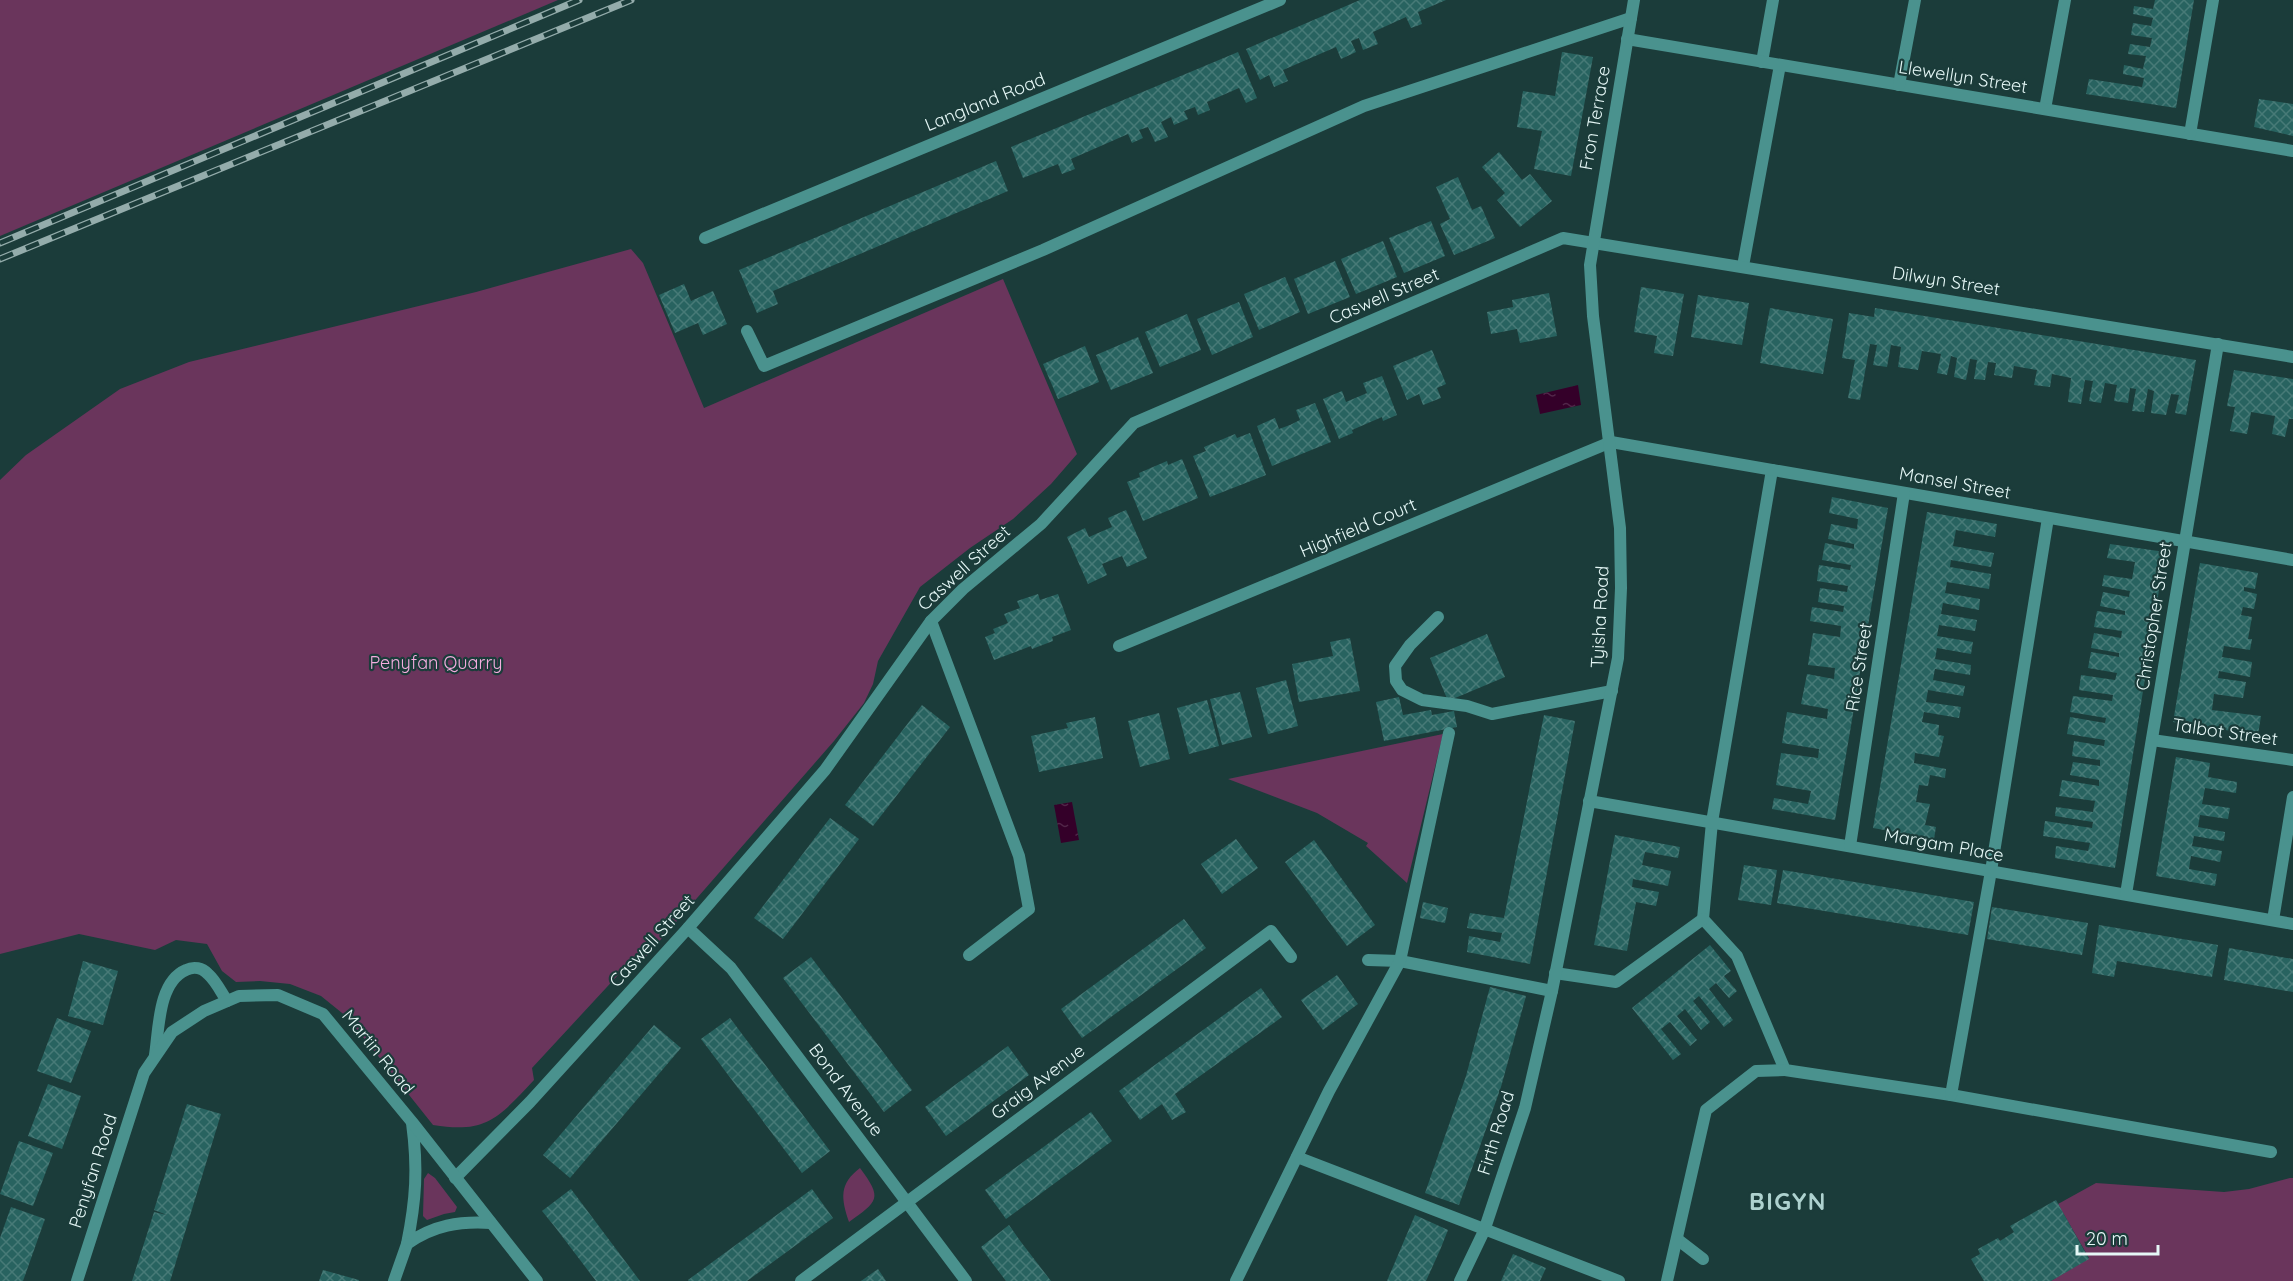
<svg xmlns="http://www.w3.org/2000/svg" width="2293" height="1281" viewBox="0 0 2293 1281" font-family="Quicksand,sans-serif">
<style>
.green{fill:#6a355c}
.water{fill:url(#water-ripples)}
.building{fill:url(#building-cross-hatch)}
.lines{fill:none;stroke-linecap:round;stroke-linejoin:round}
.service{stroke:#4a928e;stroke-width:12}
.minor{stroke:#4a928e;stroke-width:12}
.rail-casing{stroke:#94acab;stroke-width:7}
.rail{stroke:#1b3c3a;stroke-width:4.5;stroke-dasharray:14;stroke-linecap:butt}
.labels{text-anchor:middle;stroke-width:4.5;stroke-linejoin:round;paint-order:stroke}
.street-label{font-size:18px;fill:#e5f7f6;stroke:#1b3c3a}
.park-label{font-size:18px;fill:#f5addf;stroke:#1b3c3a}
.district-label{font-size:24px;font-weight:bold;letter-spacing:1.5px;fill:#aed2cf;stroke:#1b3c3a}
</style>
<defs>
<pattern id="water-ripples" width="26" height="14" patternUnits="userSpaceOnUse" patternTransform="scale(1.5)"><rect width="26" height="14" fill="#340029"/><path d="M2 4q2-2 4 0t4 0M15 11q2-2 4 0t4 0" fill="none" stroke="#512649"/></pattern>
<pattern id="building-cross-hatch" width="8" height="8" patternUnits="userSpaceOnUse" patternTransform="scale(1.5)"><rect width="8" height="8" fill="#286360"/><path d="M0 0l8 8M0 8l8-8" fill="none" stroke="#477a77"/></pattern>
</defs>
<rect width="100%" height="100%" fill="#1b3c3a"/>
<g class="green">
<polygon points="0,0 558,0 0,236"/>
<path d="M631,249L643,263L704,408L1003,279L1077,454L1051,484L1013,519L970,548L920,587L878,661L873,684L864,703L834,741L643,960L631,961L532,1068L534,1080C499,1117 487,1134 433,1125L347,1017L321,996L290,984L260,981L236,982L222,971L207,944L176,940L155,950L79,934L0,954V480L26,455L120,389L189,362L476,292Z"/>
<polygon points="1443,734 1407,883 1366,846 1368,843 1317,813 1228,779"/>
<path d="M860,1168C883,1199 878,1201 849,1222C841,1198 839,1184 860,1168Z"/>
<polygon points="428,1173 435,1178 457,1207 455,1212 444,1214 427,1220 423,1216 424,1179"/>
<polygon points="2290,1178 2293,1178 2293,1281 2051,1281 2089,1258 2058,1204 2096,1183 2224,1192 2249,1189"/>
</g>
<g class="water">
<polygon points="1578,385 1581,405 1540,414 1536,395"/>
<polygon points="1072,802 1079,840 1061,843 1054,805"/>
</g>
<g class="building">
<polygon points="1360,0 1446,0 1418,12 1422,24 1411,28 1406,17 1373,32 1378,44 1363,50 1359,38 1351,41 1356,52 1341,59 1336,47 1283,70 1288,81 1274,87 1269,75 1260,80 1246,49"/>
<polygon points="2155,0 2194,0 2176,108 2086,94 2089,79 2142,87 2144,78 2123,74 2124,65 2143,69 2146,56 2128,54 2130,44 2150,47 2152,38 2131,35 2133,23 2151,26 2153,18 2133,14 2134,6 2153,9"/>
<polygon points="1238,52 1257,98 1246,103 1239,88 1207,102 1210,110 1198,115 1195,107 1184,111 1188,119 1174,125 1171,117 1161,122 1168,137 1155,142 1148,127 1139,130 1143,138 1132,143 1128,134 1071,159 1075,169 1062,174 1058,164 1023,178 1011,147"/>
<polygon points="1562,52 1593,57 1571,176 1534,169 1542,131 1517,127 1523,91 1555,96"/>
<polygon points="2259,99 2293,104 2293,136 2254,127"/>
<polygon points="1499,152 1522,180 1530,174 1552,201 1520,227 1497,200 1505,193 1482,167"/>
<polygon points="996,161 1008,191 773,291 778,304 757,313 739,270"/>
<polygon points="1458,177 1472,210 1481,206 1495,238 1454,255 1440,224 1450,219 1436,187"/>
<polygon points="1431,221 1445,256 1404,273 1389,238"/>
<polygon points="1383,241 1397,277 1356,294 1341,259"/>
<polygon points="1335,261 1350,297 1308,314 1294,279"/>
<polygon points="1285,277 1300,312 1259,330 1244,294"/>
<polygon points="684,284 691,301 713,291 727,324 703,335 698,323 675,333 659,295"/>
<polygon points="1641,287 1684,294 1673,356 1654,353 1657,336 1634,332"/>
<polygon points="1549,293 1557,336 1520,343 1517,329 1491,334 1487,312 1513,307 1512,300"/>
<polygon points="1698,295 1749,303 1742,345 1691,337"/>
<polygon points="1239,302 1253,337 1212,355 1197,319"/>
<polygon points="1770,308 1833,319 1823,374 1760,363"/>
<polygon points="1875,308 2196,360 2186,415 2175,413 2179,395 2171,394 2166,415 2151,413 2154,391 2148,389 2144,412 2132,411 2136,389 2130,388 2128,403 2114,401 2117,385 2105,383 2101,403 2089,401 2093,381 2085,380 2081,404 2068,402 2071,378 2052,374 2050,387 2034,385 2037,370 2025,368 2014,366 2012,378 1994,375 1996,363 1988,362 1985,380 1974,379 1977,360 1970,359 1966,380 1954,377 1957,358 1951,356 1947,375 1937,373 1941,354 1922,351 1918,370 1898,367 1901,347 1891,345 1887,367 1873,365 1877,345 1870,344 1860,400 1848,398 1855,360 1842,358 1849,313 1874,317"/>
<polygon points="1187,314 1201,350 1160,367 1145,332"/>
<polygon points="1138,337 1153,373 1111,390 1096,355"/>
<polygon points="1085,346 1099,382 1058,399 1043,364"/>
<polygon points="1432,350 1446,384 1437,388 1441,398 1423,405 1419,394 1407,400 1393,366"/>
<polygon points="2234,370 2293,379 2293,419 2289,419 2285,437 2272,434 2275,416 2251,412 2247,434 2230,431 2235,407 2227,406"/>
<polygon points="1382,376 1397,415 1383,421 1382,417 1352,430 1353,433 1339,439 1323,399 1342,391 1346,402 1367,393 1363,383"/>
<polygon points="1315,403 1331,442 1272,466 1257,426 1275,418 1279,429 1290,425 1300,420 1296,410"/>
<polygon points="1250,433 1266,475 1210,497 1193,456 1206,451 1204,447 1235,434 1237,438"/>
<polygon points="1182,459 1198,498 1143,521 1127,482 1140,477 1139,473 1167,461 1168,465"/>
<polygon points="1832,497 1888,508 1835,820 1772,809 1774,798 1808,804 1811,791 1776,785 1781,753 1818,758 1819,749 1782,743 1787,712 1827,719 1828,709 1801,704 1807,674 1834,679 1835,668 1808,665 1813,633 1840,637 1841,626 1810,621 1812,607 1843,612 1844,606 1818,602 1820,588 1847,592 1848,586 1817,581 1819,565 1850,570 1851,565 1822,560 1825,543 1854,549 1854,544 1828,539 1831,524 1857,529 1858,519 1829,513"/>
<polygon points="1126,510 1147,558 1127,567 1122,556 1102,564 1107,575 1088,584 1067,537 1085,528 1089,537 1112,527 1108,518"/>
<polygon points="1927,512 1997,524 1995,537 1956,530 1953,546 1994,553 1991,567 1951,560 1950,567 1991,574 1989,589 1947,582 1945,593 1980,599 1979,610 1943,603 1941,614 1977,620 1975,631 1939,625 1937,636 1973,642 1971,654 1937,648 1935,659 1971,665 1970,675 1935,669 1933,680 1965,686 1963,696 1928,690 1926,702 1961,707 1959,718 1924,712 1922,722 1939,725 1938,735 1944,736 1939,757 1915,753 1914,763 1946,769 1945,778 1930,775 1928,786 1919,785 1916,802 1930,804 1925,825 1936,827 1934,839 1873,828"/>
<polygon points="2110,544 2165,552 2115,868 2055,858 2056,846 2088,851 2090,843 2043,836 2045,821 2092,828 2093,822 2055,816 2056,807 2093,812 2095,801 2059,796 2062,780 2099,786 2099,780 2070,775 2073,762 2100,766 2100,760 2072,756 2074,741 2104,746 2105,740 2067,734 2070,717 2105,723 2106,718 2070,712 2073,696 2112,701 2113,695 2079,690 2081,675 2115,680 2117,673 2088,668 2091,652 2119,657 2119,653 2091,648 2094,633 2121,638 2122,631 2094,627 2097,611 2125,615 2125,611 2100,606 2103,592 2129,597 2130,591 2102,586 2104,575 2132,579 2135,562 2107,558"/>
<polygon points="2200,563 2258,573 2255,589 2244,587 2244,591 2257,594 2254,609 2243,607 2241,615 2252,617 2248,639 2252,639 2250,650 2224,646 2222,657 2252,662 2250,677 2219,671 2218,678 2246,682 2243,698 2214,694 2212,710 2261,716 2258,735 2173,722"/>
<polygon points="1038,594 1040,600 1058,594 1071,630 1052,637 1053,641 1032,649 1031,646 994,660 985,637 995,633 993,629 1008,623 1004,614 1020,608 1017,601"/>
<polygon points="1487,634 1505,677 1448,701 1430,658"/>
<polygon points="1350,638 1360,691 1299,702 1292,664 1333,656 1330,642"/>
<polygon points="1286,680 1298,726 1268,734 1256,688"/>
<polygon points="1240,692 1252,737 1222,745 1210,699"/>
<polygon points="1399,697 1403,715 1431,710 1432,715 1454,711 1457,727 1384,741 1376,702"/>
<polygon points="1207,700 1219,746 1189,754 1177,708"/>
<polygon points="922,705 950,727 873,826 845,805"/>
<polygon points="1159,713 1170,759 1140,767 1128,721"/>
<polygon points="1544,715 1575,721 1530,964 1467,952 1469,936 1500,942 1502,933 1467,928 1470,913 1504,918"/>
<polygon points="1095,717 1103,758 1039,772 1031,736 1068,728 1066,723"/>
<polygon points="2176,757 2210,763 2208,777 2237,782 2236,793 2205,788 2202,804 2230,808 2228,819 2200,815 2198,827 2225,832 2224,841 2194,836 2192,846 2222,851 2220,862 2191,856 2189,869 2217,874 2215,886 2156,876"/>
<polygon points="830,818 859,839 783,939 754,918"/>
<polygon points="1615,835 1680,847 1678,858 1645,852 1642,865 1671,871 1668,886 1633,879 1632,887 1659,892 1656,906 1636,902 1627,951 1594,945"/>
<polygon points="1236,839 1258,868 1222,894 1201,864"/>
<polygon points="1314,840 1375,925 1347,946 1285,862"/>
<polygon points="1744,865 1777,870 1771,905 1738,900"/>
<polygon points="1783,870 1974,902 1968,935 1777,903"/>
<polygon points="1423,902 1448,908 1445,923 1420,918"/>
<polygon points="1992,907 2088,923 2082,955 1987,939"/>
<polygon points="1184,919 1206,948 1082,1038 1061,1009"/>
<polygon points="2099,925 2218,945 2212,977 2117,961 2114,977 2092,973"/>
<polygon points="1710,945 1731,971 1724,976 1737,991 1729,998 1716,983 1709,989 1733,1020 1724,1027 1699,996 1693,1001 1710,1022 1701,1030 1685,1009 1677,1016 1697,1040 1690,1046 1670,1022 1661,1029 1681,1054 1673,1060 1632,1008"/>
<polygon points="2229,948 2293,959 2293,992 2224,980"/>
<polygon points="811,957 912,1090 884,1112 783,978"/>
<polygon points="83,961 118,971 103,1025 68,1016"/>
<polygon points="1337,975 1358,1004 1323,1030 1301,1000"/>
<polygon points="1490,987 1526,996 1501,1087 1459,1205 1425,1193 1466,1076"/>
<polygon points="1261,988 1282,1017 1175,1094 1186,1112 1172,1120 1162,1104 1140,1120 1119,1091"/>
<polygon points="57,1018 91,1031 71,1083 37,1071"/>
<polygon points="730,1018 830,1151 802,1173 701,1039"/>
<polygon points="654,1025 681,1048 570,1178 543,1155"/>
<polygon points="1008,1046 1029,1075 946,1136 925,1107"/>
<polygon points="48,1084 81,1096 62,1149 28,1136"/>
<polygon points="187,1104 221,1114 172,1275 170,1281 132,1281 154,1212 167,1215 154,1210"/>
<polygon points="1091,1112 1112,1141 1006,1219 985,1190"/>
<polygon points="19,1141 53,1153 33,1206 0,1194"/>
<polygon points="571,1189 640,1281 596,1281 555,1227 542,1211"/>
<polygon points="812,1189 833,1218 747,1281 689,1281 688,1280"/>
<polygon points="2056,1200 2089,1259 2051,1281 1984,1281 1971,1259 1980,1254 1978,1249 1998,1238 2000,1241 2014,1232 2010,1226"/>
<polygon points="11,1207 45,1219 23,1281 0,1281 0,1238"/>
<polygon points="1415,1215 1448,1230 1440,1250 1426,1281 1387,1281"/>
<polygon points="1009,1225 1021,1242 1051,1281 1006,1281 993,1264 981,1247"/>
<polygon points="1513,1254 1546,1268 1540,1281 1501,1281"/>
<polygon points="878,1269 886,1281 861,1281"/>
<polygon points="323,1270 359,1280 359,1281 319,1281"/>
</g>
<g class="lines">
<g class="service">
<polyline points="1762,62 1773,0"/>
<polyline points="2045,109 2065,0"/>
<polyline points="1743,266 1780,65"/>
<polyline points="747,331 764,366 1043,250 1364,106 1631,18"/>
<polyline points="1772,470 1712,822 1703,919 1737,956 1785,1070 1951,1095 2271,1152"/>
<polyline points="1438,617 1410,645 1395,666 1396,681 1402,690 1422,700 1467,706 1492,714 1612,691"/>
<polyline points="931,621 1019,856 1029,909 969,955"/>
<polyline points="1119,646 1611,442"/>
<polyline points="2273,920 2293,797"/>
<polyline points="1368,960 1400,961 1552,991"/>
<path d="M155,1055C159,1029 158,982 186,970C194,966 202,968 208,974C216,981 221,992 227,1001"/>
<polyline points="1951,1095 1991,871 2048,518"/>
<polyline points="1297,1157 1619,1281"/>
<polyline points="1677,1239 1703,1259"/>
<polyline points="1236,1281 1329,1091 1400,961 1449,733"/>
<polyline points="1667,1281 1706,1110 1756,1071 1785,1070"/>
</g>
<g class="minor">
<polyline points="1627,39 2293,151"/>
<polyline points="1899,85 1915,0"/>
<polyline points="2190,134 2213,0"/>
<polyline points="705,238 1280,0"/>
<polyline points="1611,442 2293,560"/>
<polyline points="2152,740 2293,760"/>
<polyline points="1589,801 2293,924"/>
<polyline points="1850,846 1904,493"/>
<polyline points="2126,894 2218,344"/>
<polyline points="688,928 731,968 966,1281"/>
<polyline points="1555,973 1616,982 1703,919"/>
<path d="M412,1123C418,1168 416,1200 407,1244C433,1225 460,1221 491,1223"/>
<polyline points="455,1178 530,1102 688,928 825,770 931,621 963,589 1041,524 1134,423 1563,238 2293,357"/>
<polyline points="77,1281 144,1073 172,1032 204,1011 239,996 278,995 323,1014 412,1122 537,1281"/>
<polyline points="394,1281 407,1244"/>
<polyline points="801,1281 1271,931 1291,957"/>
<polyline points="1460,1281 1484,1231 1525,1108 1552,991 1618,658 1621,588 1620,528 1593,316 1590,265 1634,0"/>
</g>
<defs>
<g id="rail">
<polyline points="0,243 579,0"/>
<polyline points="0,259 631,0"/>
</g>
</defs>
<use href="#rail" class="rail-casing"/>
<use href="#rail" class="rail"/>
</g>
<g class="labels">
<g class="street-label">
<text transform="translate(1963 77) rotate(9)" y="6">Llewellyn Street</text>
<text transform="translate(985 102) rotate(-22)" y="6">Langland Road</text>
<text transform="translate(1595 118) rotate(-80)" y="6">Fron Terrace</text>
<text transform="translate(1946 281) rotate(9)" y="6">Dilwyn Street</text>
<text transform="translate(1384 296) rotate(-23)" y="6">Caswell Street</text>
<text transform="translate(1955 483) rotate(10)" y="6">Mansel Street</text>
<text transform="translate(1358 528) rotate(-23)" y="6">Highfield Court</text>
<text transform="translate(964 568) rotate(-42)" y="6">Caswell Street</text>
<text transform="translate(2154 616) rotate(-81)" y="6">Christopher Street</text>
<text transform="translate(1600 617) rotate(-87)" y="6">Tyisha Road</text>
<text transform="translate(1859 667) rotate(-81)" y="6">Rice Street</text>
<text transform="translate(2225 732) rotate(8)" y="6">Talbot Street</text>
<text transform="translate(1944 845) rotate(10)" y="6">Margam Place</text>
<text transform="translate(652 941) rotate(-48)" y="6">Caswell Street</text>
<text transform="translate(378 1052) rotate(51)" y="6">Martin Road</text>
<text transform="translate(1038 1082) rotate(-37)" y="6">Graig Avenue</text>
<text transform="translate(846 1090) rotate(53)" y="6">Bond Avenue</text>
<text transform="translate(1496 1133) rotate(-73)" y="6">Firth Road</text>
<text transform="translate(93 1171) rotate(-72)" y="6">Penyfan Road</text>
</g>
<g class="park-label">
<text x="436" y="669">Penyfan Quarry</text>
</g>
<g class="district-label">
<text x="1788" y="1210">BIGYN</text>
</g>
</g>
<path d="M2077 1245v9h81v-9" fill="none" stroke="#e5f7f6" stroke-width="3"/>
<text x="2086" y="1245" font-size="18" fill="#e5f7f6" stroke="#1b3c3a" stroke-width="4.5" paint-order="stroke">20 m</text>
</svg>
